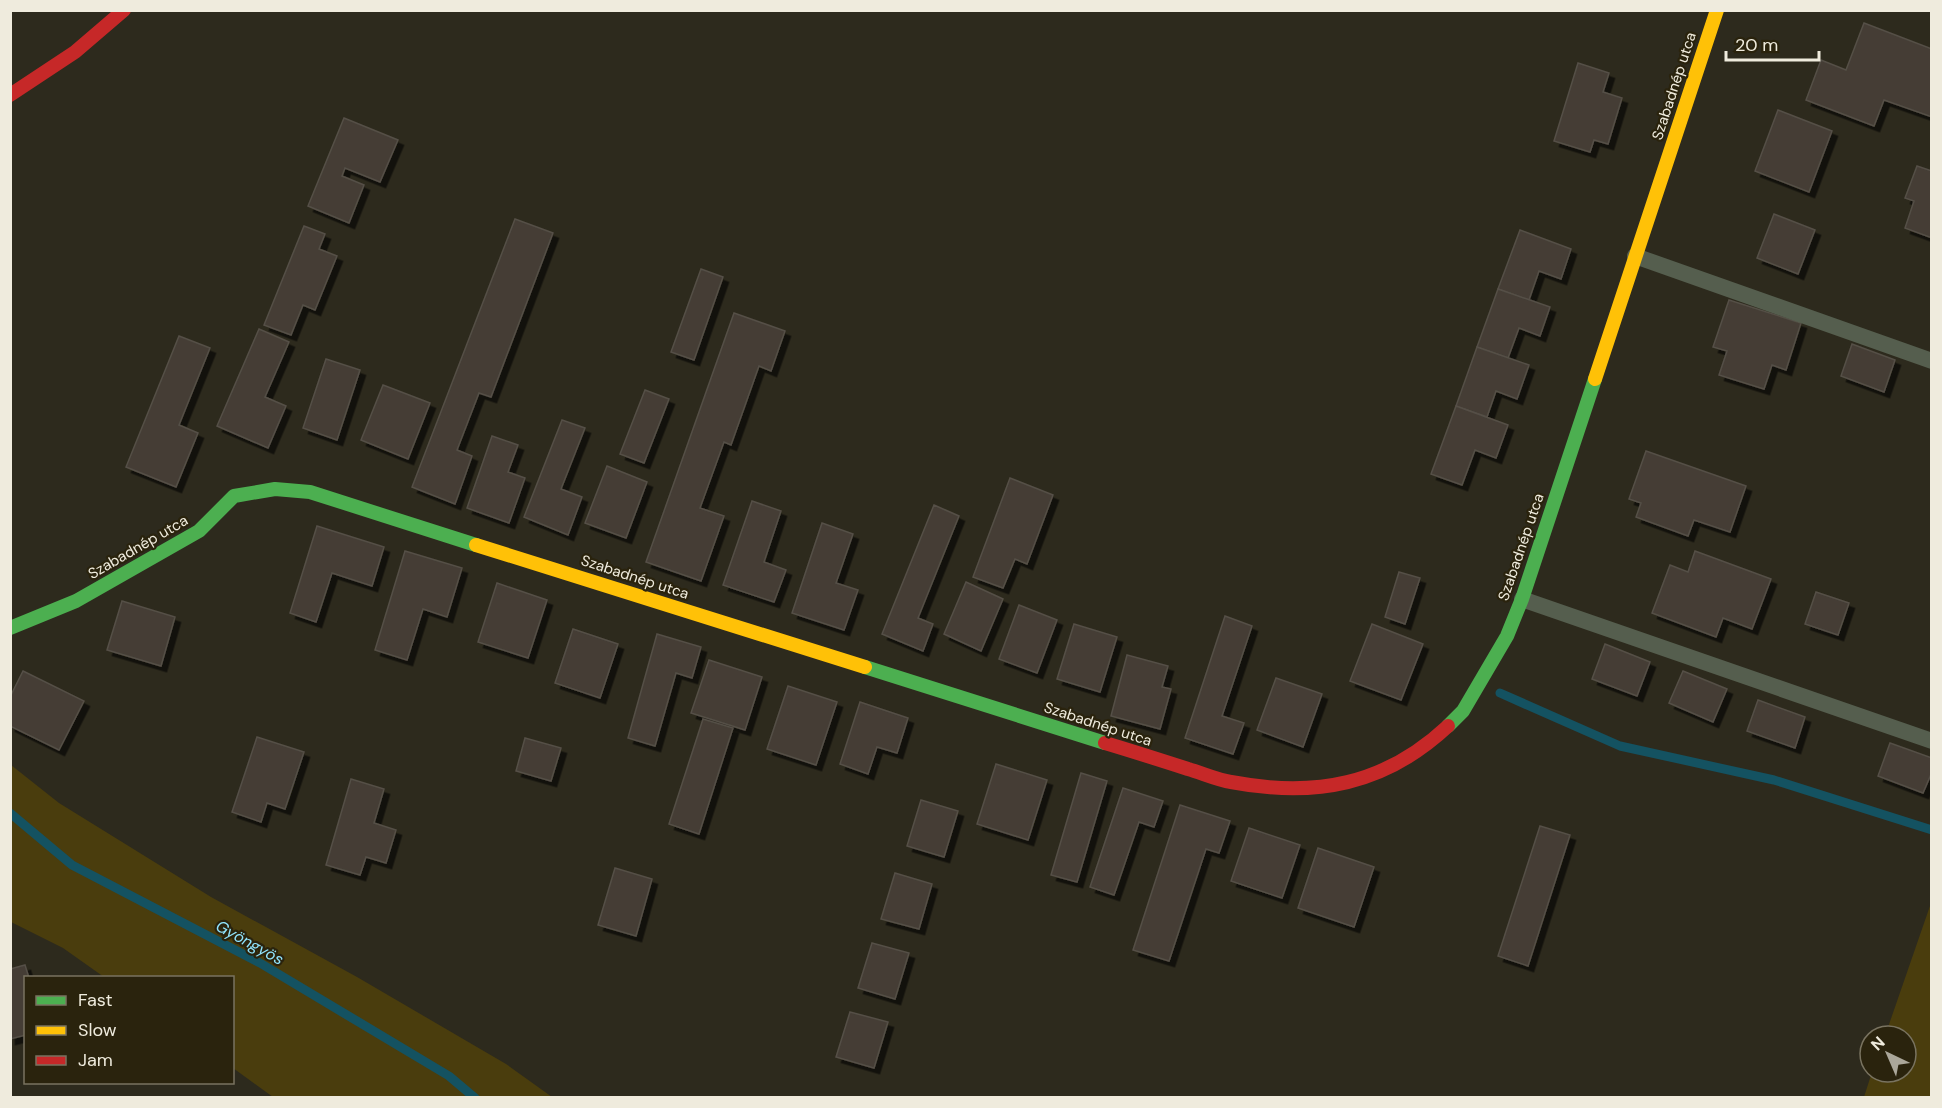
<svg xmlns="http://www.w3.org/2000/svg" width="1942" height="1108" viewBox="0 0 1942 1108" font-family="'DM Sans',sans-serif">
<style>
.green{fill:#4a3d0d}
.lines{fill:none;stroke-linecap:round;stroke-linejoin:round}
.stream{stroke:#145261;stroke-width:9}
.building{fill:#443e36;stroke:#554f46;stroke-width:1.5;filter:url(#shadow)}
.lane{stroke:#555e4e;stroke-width:16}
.fast{stroke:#4caf50;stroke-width:14}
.slow{stroke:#ffc107;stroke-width:14}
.jam{stroke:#c62828;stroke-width:14}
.labels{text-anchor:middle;stroke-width:4.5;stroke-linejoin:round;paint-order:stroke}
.street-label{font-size:15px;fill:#efebdd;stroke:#2a230d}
.water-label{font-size:16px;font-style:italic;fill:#91e4fd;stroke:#2a230d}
</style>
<defs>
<filter id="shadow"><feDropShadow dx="5.5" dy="5.5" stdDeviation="0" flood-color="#0009"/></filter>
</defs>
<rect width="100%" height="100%" fill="#2d2a1d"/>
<g class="green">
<polygon points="11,765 59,803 211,897 357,977 506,1064 552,1097 273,1097 233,1068 232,978 104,977 63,948 11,922"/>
<polygon points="1931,903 1931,1097 1864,1097 1872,1072 1906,1072 1906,1036 1885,1036"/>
</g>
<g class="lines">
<g class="stream">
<polyline points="1500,693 1620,746 1774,780 1932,830"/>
<polyline points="10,813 72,865 260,963 449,1076 475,1098"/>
</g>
</g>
<g class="building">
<polygon points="1864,23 1932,49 1932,117 1884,100 1874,126 1806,100 1821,60 1846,70"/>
<polygon points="1578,63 1609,73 1603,92 1622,98 1608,144 1594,140 1590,152 1554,141"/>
<polygon points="1778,110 1832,131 1809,192 1755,171"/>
<polygon points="344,118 398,140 380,182 345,168 342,176 364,185 349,223 308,206"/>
<polygon points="1917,166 1932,171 1932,238 1905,228 1914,201 1905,198"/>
<polygon points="1774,214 1815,230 1798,274 1757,258"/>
<polygon points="515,219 553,233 491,397 479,393 457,450 472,456 455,504 412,487"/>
<polygon points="304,226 325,234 319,249 337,256 315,310 303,305 291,335 264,325"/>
<polygon points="1520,230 1571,249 1561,279 1539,271 1529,300 1498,289"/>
<polygon points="701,269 723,277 694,360 671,352"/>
<polygon points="1498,289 1550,307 1540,336 1519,328 1508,358 1477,347"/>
<polygon points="1729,300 1801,323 1786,370 1772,365 1764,389 1719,375 1727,351 1713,347"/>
<polygon points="734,313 785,331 771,371 759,366 731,445 724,442 700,508 724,516 701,581 646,562"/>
<polygon points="259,329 289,342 265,397 286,406 268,448 217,426"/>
<polygon points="179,336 210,348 179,425 198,433 176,487 126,467"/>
<polygon points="1852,344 1895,360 1884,392 1841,376"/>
<polygon points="1477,347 1529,365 1517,399 1496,391 1487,417 1456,406"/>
<polygon points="326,359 360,370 337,440 303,428"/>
<polygon points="383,385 430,403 408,459 361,440"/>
<polygon points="645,390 669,399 644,463 620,454"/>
<polygon points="1456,406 1508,425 1496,458 1475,450 1462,485 1431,474"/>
<polygon points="562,420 585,428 561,489 582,497 568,535 524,517"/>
<polygon points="492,436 518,445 508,472 525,478 509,523 467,508"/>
<polygon points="1646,451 1746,486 1730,532 1694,520 1688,536 1636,517 1641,503 1629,499"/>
<polygon points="607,466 647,482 626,538 585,523"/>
<polygon points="1010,478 1053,495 1027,564 1015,559 1003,588 973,577"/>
<polygon points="752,501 781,511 764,562 786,570 774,602 723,585"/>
<polygon points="934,505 959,516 918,618 933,624 923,651 882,634"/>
<polygon points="822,523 853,534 836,583 858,590 844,630 792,613"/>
<polygon points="317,526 384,547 372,586 332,573 316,622 290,613"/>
<polygon points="405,551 462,568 447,617 423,609 407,660 375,650"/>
<polygon points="1695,551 1771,579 1752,629 1723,618 1716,637 1652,613 1670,565 1688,572"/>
<polygon points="1399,572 1420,578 1405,624 1385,617"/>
<polygon points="966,582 1003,599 981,651 944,634"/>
<polygon points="497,583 547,600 528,658 478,642"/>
<polygon points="1816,592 1849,603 1838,635 1805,624"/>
<polygon points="122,601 175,617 161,666 107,650"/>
<polygon points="1019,605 1057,620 1037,673 999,659"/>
<polygon points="1225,616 1252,626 1222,716 1244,723 1233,754 1185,738"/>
<polygon points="1074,624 1117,637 1100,692 1057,679"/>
<polygon points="1372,624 1423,644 1401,700 1350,681"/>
<polygon points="573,629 618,644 600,698 555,683"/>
<polygon points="657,634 701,647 692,678 676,673 655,746 628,738"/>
<polygon points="1605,644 1650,662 1637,696 1592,679"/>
<polygon points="1127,655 1168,666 1162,687 1171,689 1160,729 1111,716"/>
<polygon points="709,660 762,677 745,730 691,713"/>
<polygon points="23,671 84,701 59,750 10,726 10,697"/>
<polygon points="1683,671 1727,689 1713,722 1669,703"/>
<polygon points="1276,678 1322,694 1303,747 1257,730"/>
<polygon points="788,686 837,702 816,765 767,749"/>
<polygon points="1758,700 1805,717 1795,748 1747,731"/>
<polygon points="860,702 908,718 897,753 877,747 868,774 840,764"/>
<polygon points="703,719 733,728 699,834 669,824"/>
<polygon points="257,737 304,752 285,809 267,803 261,822 232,812"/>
<polygon points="525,738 561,748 551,781 516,771"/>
<polygon points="1890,743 1932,758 1932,772 1923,793 1878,776"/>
<polygon points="996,764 1047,780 1028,840 977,824"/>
<polygon points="1081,773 1107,781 1077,882 1051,875"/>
<polygon points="351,779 384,789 374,823 396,830 386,863 366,857 360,875 326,865"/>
<polygon points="1123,788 1163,801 1154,827 1139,822 1114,895 1090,887"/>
<polygon points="921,800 958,811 944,857 907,846"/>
<polygon points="1180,805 1230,821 1219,853 1206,849 1169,961 1133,950"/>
<polygon points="1540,826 1570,835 1528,966 1498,956"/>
<polygon points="1249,828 1300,845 1282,898 1231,881"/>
<polygon points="1318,848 1374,867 1354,927 1298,908"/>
<polygon points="615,868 652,879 636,936 598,925"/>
<polygon points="895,873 932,884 919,929 881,919"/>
<polygon points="872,943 909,953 895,999 858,988"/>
<polygon points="25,965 29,978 26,978 26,1035 10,1039 10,969"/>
<polygon points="850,1012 888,1022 874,1068 836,1057"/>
</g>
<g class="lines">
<g class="lane">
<polyline points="1635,256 1932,361"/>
<polyline points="1522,599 1932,741"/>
</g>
<g class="fast">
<polyline points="10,628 76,601 199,531 234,496 275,489 310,492 476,545"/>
<polyline points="865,667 1105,743"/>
<polyline points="1448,726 1463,711 1507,636 1522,599 1595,379"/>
</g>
<g class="slow">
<polyline points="1595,379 1717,10"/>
<polyline points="476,545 865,667"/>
</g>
<g class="jam">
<polyline points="10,95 75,52 124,10"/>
<path d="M1105,743C1132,751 1160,760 1188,769C1202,773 1217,780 1231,782C1315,798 1385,785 1448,726"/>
</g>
</g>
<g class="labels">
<g class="street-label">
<text transform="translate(1674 86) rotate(-72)" y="5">Szabadnép utca</text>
<text transform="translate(138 547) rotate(-30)" y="5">Szabadnép utca</text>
<text transform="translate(1521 547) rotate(-71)" y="5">Szabadnép utca</text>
<text transform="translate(635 577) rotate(18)" y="5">Szabadnép utca</text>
<text transform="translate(1098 724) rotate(18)" y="5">Szabadnép utca</text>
</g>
<g class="water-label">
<text transform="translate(250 942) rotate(29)" y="6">Gyöngyös</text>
</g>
</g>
<rect width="1942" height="1108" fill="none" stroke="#efebdd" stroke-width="24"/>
<rect x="24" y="976" width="210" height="108" fill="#2a230d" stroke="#797360" stroke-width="1.5"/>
<rect x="36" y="996" width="30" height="9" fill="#4caf50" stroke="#797360" stroke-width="1.5"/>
<text x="78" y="1006" font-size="18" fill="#efebdd">Fast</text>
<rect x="36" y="1026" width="30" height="9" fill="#ffc107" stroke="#797360" stroke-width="1.5"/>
<text x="78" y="1036" font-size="18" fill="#efebdd">Slow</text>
<rect x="36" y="1056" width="30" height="9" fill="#c62828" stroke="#797360" stroke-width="1.5"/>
<text x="78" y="1066" font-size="18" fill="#efebdd">Jam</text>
<g transform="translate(1888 1054) rotate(316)"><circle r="28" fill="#2a230d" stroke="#797360" stroke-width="1.5"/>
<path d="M0-4.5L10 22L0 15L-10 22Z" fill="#aba79a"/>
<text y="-9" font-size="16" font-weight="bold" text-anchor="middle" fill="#efebdd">N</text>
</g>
<path d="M1726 51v9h93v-9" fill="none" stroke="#efebdd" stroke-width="3"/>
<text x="1735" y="51" font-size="18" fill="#efebdd" stroke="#2a230d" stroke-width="4.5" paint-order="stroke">20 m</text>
</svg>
